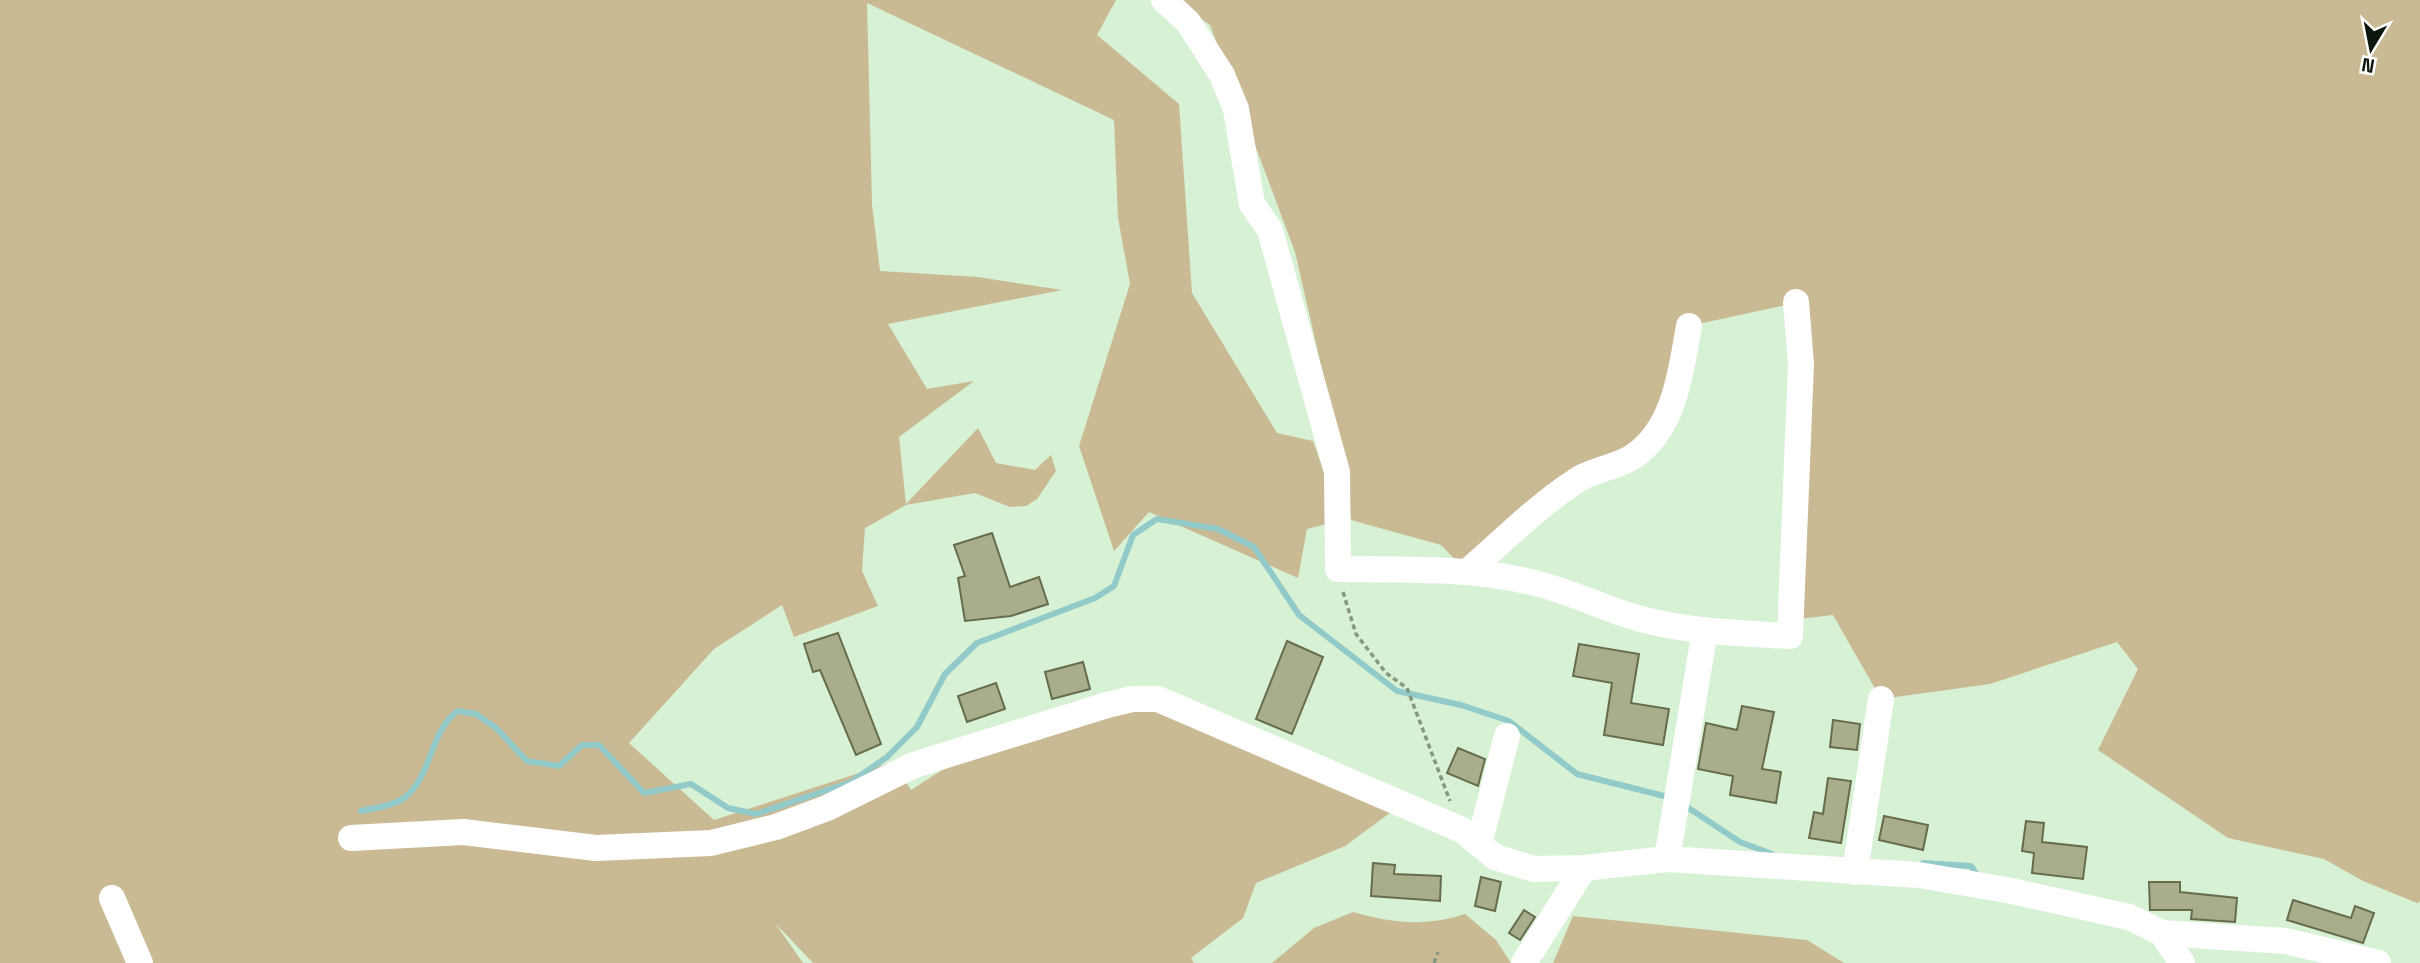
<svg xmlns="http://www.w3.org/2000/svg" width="2420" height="963" viewBox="0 0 2420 963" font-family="'Space Grotesk',sans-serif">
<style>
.green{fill:#c9ba94}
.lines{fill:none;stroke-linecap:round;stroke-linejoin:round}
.stream{stroke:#92cac9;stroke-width:6}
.building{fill:#a8ae8c;stroke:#666c4c;stroke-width:2}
.path{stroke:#859882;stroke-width:3.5;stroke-dasharray:5 3.5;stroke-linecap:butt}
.minor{stroke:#fff;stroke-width:26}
</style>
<rect width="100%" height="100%" fill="#d7f1d4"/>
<g class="green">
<polygon points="0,0 1116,0 1097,35 1179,104 1192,293 1277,433 1313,441 1326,478 1330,523 1307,529 1298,578 1149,512 1114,551 1079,446 1130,284 1118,218 1114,120 867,3 872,204 880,271 978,277 1062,290 888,324 927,389 974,381 899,437 906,504 978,428 996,463 1035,470 1051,455 1056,471 1037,499 1026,506 1010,507 975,493 906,505 865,528 862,571 878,606 794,637 782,605 714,649 629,743 714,820 893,762 911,790 950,765 1132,699 1402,804 1345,846 1256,883 1243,918 1191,958 1194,963 813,963 775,923 803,963 0,963"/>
<polygon points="1174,0 2420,0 2420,901 2417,903 2363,881 2324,859 2228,838 2098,750 2138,669 2117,642 1990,684 1881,699 1833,615 1790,620 1795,303 1689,326 1661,426 1467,572 1441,545 1351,520 1345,470 1295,252 1210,25"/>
<path d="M1353,912C1393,923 1425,927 1465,914L1496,940L1511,963H1272L1314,928Z"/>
<polygon points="1573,916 1807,940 1844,963 1553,963"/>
</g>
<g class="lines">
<g class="stream">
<polyline points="1684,805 1740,842 1772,854"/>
<path d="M361,811C374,808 393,806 404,798C433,776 429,731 458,711L476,714L495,727L527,761L559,766L582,745H599L644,793L691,784L728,808L756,814L851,782L887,757L917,727L945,674L977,643L1095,598L1114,586L1133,535L1157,519L1218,529L1254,547L1299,615L1397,691L1461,705L1509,721L1577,774L1672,798"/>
<polyline points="1923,863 1971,866 1979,878"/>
</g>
</g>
<g class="building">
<polygon points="992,533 1010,587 1039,577 1048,604 1011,616 965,621 958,578 965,576 954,545"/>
<polygon points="838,633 881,744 856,755 820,670 813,672 804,644"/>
<polygon points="1287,641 1323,657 1292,734 1256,719"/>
<polygon points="1579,644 1639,654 1631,703 1669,709 1663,745 1604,735 1612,683 1573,676"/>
<polygon points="1083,662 1090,689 1052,699 1045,672"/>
<polygon points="996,683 1005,709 967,722 958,696"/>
<polygon points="1742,706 1774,712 1762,769 1781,772 1776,803 1730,795 1733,776 1698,769 1706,723 1737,730"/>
<polygon points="1833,720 1860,724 1857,750 1830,747"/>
<polygon points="1458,748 1485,759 1478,786 1447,773"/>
<polygon points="1828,778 1851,781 1841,843 1809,838 1814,812 1823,814"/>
<polygon points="1884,816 1928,825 1923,850 1879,840"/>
<polygon points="2026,821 2044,823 2042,842 2087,847 2083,879 2032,873 2034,853 2022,851"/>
<polygon points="1373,863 1395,865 1394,874 1441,876 1440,901 1371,896"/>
<polygon points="1481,877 1501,882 1495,911 1475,906"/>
<polygon points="2149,882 2180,882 2180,892 2237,898 2235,922 2191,919 2192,910 2150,910"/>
<polygon points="2293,900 2351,918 2355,906 2374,913 2363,943 2287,920"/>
<polygon points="1524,910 1535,917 1520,940 1509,933"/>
</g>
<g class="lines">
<g class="path">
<polyline points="1343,592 1356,634 1386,673 1407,688 1450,801"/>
<polyline points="1434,963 1438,952"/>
</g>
<g class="minor">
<path d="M1164,0L1188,22L1222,75L1236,109L1252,204L1270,230L1337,472L1338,569C1404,570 1471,567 1535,583C1568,591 1599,606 1631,616C1681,632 1738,633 1790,636L1801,364L1796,302"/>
<path d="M1467,572C1503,541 1538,505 1579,479C1596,469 1618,467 1634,456C1675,428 1681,371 1689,326"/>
<polyline points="351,838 463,832 596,848 711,843 776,827 827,808 914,765 1107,705 1132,699 1158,699 1462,830 1495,857 1534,869 1584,868 1667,859 1919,875 2007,890 2129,917 2162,933 2182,963"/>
<polyline points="1479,844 1507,736"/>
<polyline points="1667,859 1705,630"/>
<polyline points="1855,872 1881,699"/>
<polyline points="112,898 140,963"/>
<polyline points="2162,933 2285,941 2378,963"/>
<polyline points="1524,963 1584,868"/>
</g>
</g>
<g transform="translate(2371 49) rotate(190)" stroke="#ffffff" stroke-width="5" paint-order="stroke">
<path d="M0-5L12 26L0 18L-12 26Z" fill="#0d160c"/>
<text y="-10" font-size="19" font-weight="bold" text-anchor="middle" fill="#0d160c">N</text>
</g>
</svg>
